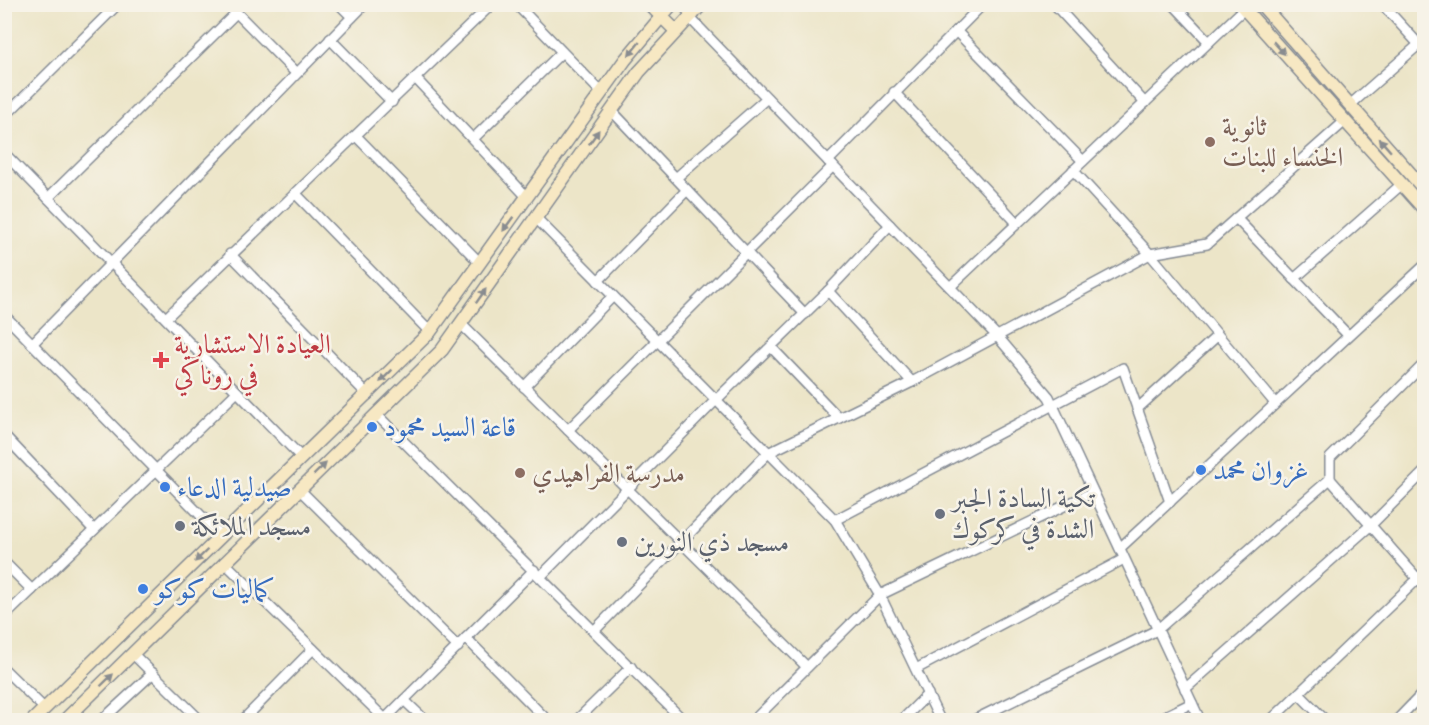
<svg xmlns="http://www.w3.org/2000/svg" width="1429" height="725" viewBox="0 0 1429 725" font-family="'EB Garamond',Amiri,serif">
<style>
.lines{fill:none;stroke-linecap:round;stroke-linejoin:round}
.street-casing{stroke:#848a93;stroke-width:12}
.secondary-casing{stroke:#848a93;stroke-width:15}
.street{stroke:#fff;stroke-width:9}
.secondary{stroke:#f7e8c3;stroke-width:12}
.oneway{fill:#898c90}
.education-dot{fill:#8d6e63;stroke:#f7f3e8;stroke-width:2}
.health-dot{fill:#e0444e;stroke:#f7f3e8;stroke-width:2}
.shop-dot{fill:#3f7fe0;stroke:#f7f3e8;stroke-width:2}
.worship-dot{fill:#6b7280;stroke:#f7f3e8;stroke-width:2}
.labels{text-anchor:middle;stroke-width:5;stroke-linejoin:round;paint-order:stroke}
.education-label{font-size:27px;fill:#785e54;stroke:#f7f3e8;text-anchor:start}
.health-label{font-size:27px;fill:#be3a42;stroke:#f7f3e8;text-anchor:start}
.shop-label{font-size:27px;fill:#366cbe;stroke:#f7f3e8;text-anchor:start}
.worship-label{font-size:27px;fill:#5b616d;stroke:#f7f3e8;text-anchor:start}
</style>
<rect width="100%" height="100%" fill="#f7f3e8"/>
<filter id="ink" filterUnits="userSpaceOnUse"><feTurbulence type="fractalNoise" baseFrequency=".0167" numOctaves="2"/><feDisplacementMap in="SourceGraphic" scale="12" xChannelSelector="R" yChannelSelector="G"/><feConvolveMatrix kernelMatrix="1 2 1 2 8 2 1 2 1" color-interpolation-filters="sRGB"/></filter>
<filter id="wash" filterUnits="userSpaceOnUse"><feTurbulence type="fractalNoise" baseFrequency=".008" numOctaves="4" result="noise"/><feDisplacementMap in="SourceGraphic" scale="24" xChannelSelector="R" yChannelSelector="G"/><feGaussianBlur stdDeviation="1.35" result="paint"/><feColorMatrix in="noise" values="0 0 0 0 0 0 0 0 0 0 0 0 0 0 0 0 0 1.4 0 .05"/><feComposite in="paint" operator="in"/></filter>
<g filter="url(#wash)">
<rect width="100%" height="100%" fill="#ece5c8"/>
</g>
<g filter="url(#ink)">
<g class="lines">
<defs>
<g id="street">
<polyline points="228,4 296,73"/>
<polyline points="339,4 352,17"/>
<polyline points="516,4 602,93"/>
<polyline points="1054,4 1145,103"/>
<polyline points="1173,4 1209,42"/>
<polyline points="1382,4 1424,50"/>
<polyline points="689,17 998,337 1049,397 1200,720"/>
<polyline points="956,31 1083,161"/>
<polyline points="330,39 392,102"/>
<polyline points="417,80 527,197"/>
<polyline points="894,92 1017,223"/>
<polyline points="1350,105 1424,40"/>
<polyline points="612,111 805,314"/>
<polyline points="4,117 118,4"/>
<polyline points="356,136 480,263"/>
<polyline points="473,139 562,52"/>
<polyline points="4,153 302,458"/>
<polyline points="828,161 983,4"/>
<polyline points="1073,170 1150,254 1274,402"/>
<polyline points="676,178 767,98"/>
<polyline points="295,193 430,332"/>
<polyline points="48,198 236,13"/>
<polyline points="536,218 835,520 880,595 940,720"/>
<polyline points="1236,218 1348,335"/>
<polyline points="230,254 368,395"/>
<polyline points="1294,279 1402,184"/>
<polyline points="598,281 687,190"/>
<polyline points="950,287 1244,9"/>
<polyline points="828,291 912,382"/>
<polyline points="4,315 221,536"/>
<polyline points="166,318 492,4"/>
<polyline points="461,324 807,667"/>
<polyline points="32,344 365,4"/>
<polyline points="771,347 839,418"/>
<polyline points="524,387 613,296"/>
<polyline points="1137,409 1217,336"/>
<polyline points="376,414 683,720"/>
<polyline points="568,430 833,166"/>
<polyline points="4,435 94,530"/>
<polyline points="1330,479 1424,586"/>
<polyline points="299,489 458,647"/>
<polyline points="835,520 1123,368 1170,502"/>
<polyline points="1120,548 1424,266"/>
<polyline points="4,562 32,590"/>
<polyline points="224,562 385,719"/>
<polyline points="541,576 716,400 828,291 890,225"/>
<polyline points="4,617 237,392"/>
<polyline points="595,630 768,453 912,382 1150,254 1207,244 1345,121"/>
<polyline points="466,638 547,720"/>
<polyline points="134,655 200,720"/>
<polyline points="4,669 45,709"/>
<polyline points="916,669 1124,559"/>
<polyline points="1185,689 1371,525 1424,472"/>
<polyline points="1299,694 1325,720"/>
<polyline points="404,700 425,720"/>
<polyline points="102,720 153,673"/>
<polyline points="243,720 313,649"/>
<polyline points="384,720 534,570"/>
<polyline points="577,720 631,667"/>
<polyline points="754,720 880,595 1093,492"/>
<polyline points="902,720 928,694"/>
<polyline points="974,720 1157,630 1330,479 1330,458 1424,364"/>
<polyline points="1157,720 1192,703"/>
<polyline points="1271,720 1424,573"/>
<polyline points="1397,720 1424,692"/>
</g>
<g id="secondary">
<polyline points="649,4 676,31"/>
<polyline points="683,4 693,14"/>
<polyline points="1240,4 1424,209"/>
<polyline points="1261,4 1424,189"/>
<polyline points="33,720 430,332 625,60 672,4"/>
<polyline points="65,720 442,350 639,72 702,4"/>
</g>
</defs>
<use href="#street" class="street-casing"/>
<use href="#secondary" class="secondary-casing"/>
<use href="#street" class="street"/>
<use href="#secondary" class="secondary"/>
</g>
<defs><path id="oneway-solid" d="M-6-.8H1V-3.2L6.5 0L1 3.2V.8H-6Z" transform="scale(1.5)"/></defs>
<g class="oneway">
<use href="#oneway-solid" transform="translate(1279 48) rotate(48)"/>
<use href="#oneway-solid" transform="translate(634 49) rotate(129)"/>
<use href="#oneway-solid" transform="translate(594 137) rotate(-55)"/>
<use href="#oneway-solid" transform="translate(1385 145) rotate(-131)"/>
<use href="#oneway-solid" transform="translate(508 224) rotate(126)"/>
<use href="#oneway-solid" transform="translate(481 296) rotate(-55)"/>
<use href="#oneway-solid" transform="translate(386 376) rotate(135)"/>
<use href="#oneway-solid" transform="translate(320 469) rotate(-44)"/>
<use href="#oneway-solid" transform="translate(201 556) rotate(136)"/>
<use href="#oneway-solid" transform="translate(107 680) rotate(-44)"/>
</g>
</g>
<g class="education-dot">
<circle cx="1210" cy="142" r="6"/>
<circle cx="520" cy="473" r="6"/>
</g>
<path class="health-dot" d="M158 351h6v6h6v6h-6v6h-6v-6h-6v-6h6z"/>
<g class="shop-dot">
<circle cx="372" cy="427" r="6"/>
<circle cx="1201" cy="470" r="6"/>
<circle cx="165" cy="487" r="6"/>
<circle cx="143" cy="589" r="6"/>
</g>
<g class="worship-dot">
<circle cx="940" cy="514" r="6"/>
<circle cx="180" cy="526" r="6"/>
<circle cx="622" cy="542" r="6"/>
</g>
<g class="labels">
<g class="education-label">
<text x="1222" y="135">ثانوية<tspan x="1222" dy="31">الخنساء للبنات</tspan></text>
<text x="532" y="482">مدرسة الفراهيدي</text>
</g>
<g class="health-label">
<text x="174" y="353">العيادة الاستشارية<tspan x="174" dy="31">في روناكي</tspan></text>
</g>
<g class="shop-label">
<text x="384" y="436">قاعة السيد محمود</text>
<text x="1213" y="479">غزوان محمد</text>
<text x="177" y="496">صيدلية الدعاء</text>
<text x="155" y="598">كماليات كوكو</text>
</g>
<g class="worship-label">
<text x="952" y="507">تكية السادة الجبر<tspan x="952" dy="31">الشدة في كركوك</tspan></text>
<text x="192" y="535">مسجد الملائكة</text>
<text x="634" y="551">مسجد ذي النورين</text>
</g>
</g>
<rect width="1429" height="725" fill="none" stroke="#f7f3e8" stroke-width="24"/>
</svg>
